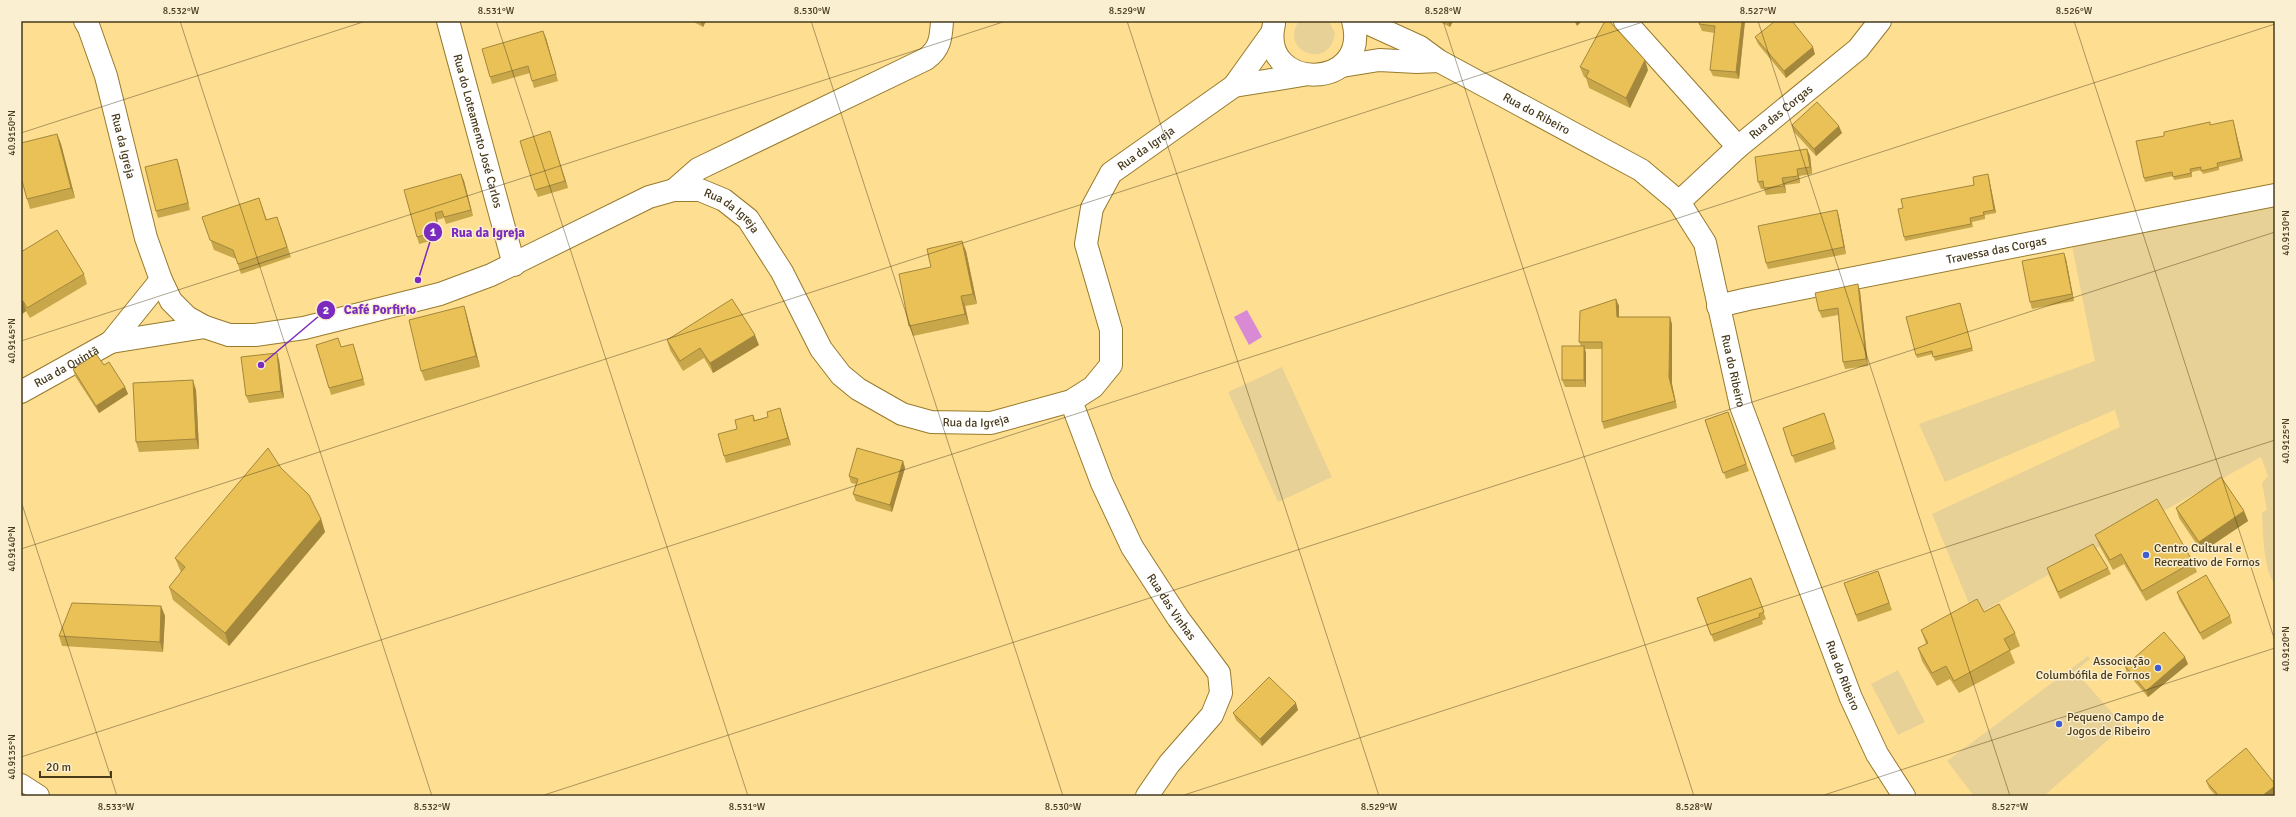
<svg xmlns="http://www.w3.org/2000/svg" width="2296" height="817" viewBox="0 0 2296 817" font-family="Signika,sans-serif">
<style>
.green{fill:#e8d196}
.water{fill:#d88bd4}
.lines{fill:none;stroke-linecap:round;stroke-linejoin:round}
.minor-casing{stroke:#977a2c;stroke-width:24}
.secondary-casing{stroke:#977a2c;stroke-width:24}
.minor{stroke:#fff;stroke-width:22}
.secondary{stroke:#fff;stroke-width:22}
.wall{fill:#c8a64a}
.shaded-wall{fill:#a3873c}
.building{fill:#e9c156;stroke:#a3873c}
.ticks{fill:none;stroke:#483b1c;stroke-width:1;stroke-opacity:0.45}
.poi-dot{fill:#405ed0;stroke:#fbefd1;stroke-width:1.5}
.labels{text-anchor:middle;stroke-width:3;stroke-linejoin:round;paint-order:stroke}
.street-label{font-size:12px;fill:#483b1c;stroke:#fbefd1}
.poi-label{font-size:12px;fill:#483b1c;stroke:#fbefd1;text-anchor:start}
.leader{fill:none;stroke:#7b2cbf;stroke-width:1.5}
.callout-dot{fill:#7b2cbf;stroke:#fbefd1;stroke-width:1.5}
.mark-label{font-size:12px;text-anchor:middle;font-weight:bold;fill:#fff}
.callout-label{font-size:13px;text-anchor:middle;font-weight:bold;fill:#7b2cbf;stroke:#fbefd1;stroke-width:3;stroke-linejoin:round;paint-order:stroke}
.neatline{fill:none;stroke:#483b1c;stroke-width:1.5}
.ticks-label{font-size:10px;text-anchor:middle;fill:#483b1c}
</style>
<rect width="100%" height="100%" fill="#fedf92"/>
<g class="green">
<path d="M1299,21H1329L1335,33C1330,72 1278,51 1299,21Z"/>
<path d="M2275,207V585C2263,568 2263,533 2262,512L2267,510L2262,483L2268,476L2261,457L1974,616L1932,514L2120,427L2115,410L1945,482L1919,424L2095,361L2072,246Z"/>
<polygon points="1282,367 1332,477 1278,502 1228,392"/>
<polygon points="2088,656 2090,659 2075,671 2124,726 2044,796 1974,796 1947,761"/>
<polygon points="1898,670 1925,722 1898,735 1871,684"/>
</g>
<polygon class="water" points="1247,310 1262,337 1249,345 1234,317"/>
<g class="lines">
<defs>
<g id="minor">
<path id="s1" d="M448,21L514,265"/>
<polyline points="1625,21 1738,147"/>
<path d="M674,190L698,169L926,59C940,49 941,38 942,21"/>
<path id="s2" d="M1679,202L1738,147L1858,49L1880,21"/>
<path id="s3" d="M1718,306L1748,299L2275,195"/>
<path id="s4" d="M1071,401L1102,483L1132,547L1178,618L1219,673L1221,693L1212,715L1169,764L1147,796"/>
</g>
<g id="secondary">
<path id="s5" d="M85,21L89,28L106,76L146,238L161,280L171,301L187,317L205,327L229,335H255L304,328L440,294L491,275L649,197L674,190H700L724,200L748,219L782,272L821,349L841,375L858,389L902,414L931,422L991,423L1071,401L1093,387L1111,365V330L1086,244L1092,208L1111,173L1234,86L1272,33"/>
<path id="s6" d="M1363,21L1420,47L1439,61L1641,170L1679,202L1705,243L1741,406L1851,698L1877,754L1904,796"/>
<path d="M1274,24C1258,92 1372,92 1353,21"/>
<polyline points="1342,66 1379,60 1417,62 1439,61"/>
<polyline points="1234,86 1303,75"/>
<polyline points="111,342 161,280"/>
<path id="s7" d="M21,392L111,342L205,327"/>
<polyline points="21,785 38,796"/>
</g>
</defs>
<use href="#minor" class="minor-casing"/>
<use href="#secondary" class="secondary-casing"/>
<use href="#minor" class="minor"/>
<use href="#secondary" class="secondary"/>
</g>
<g class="wall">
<polygon points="692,21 706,21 703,27"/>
<polygon points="1438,21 1453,21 1450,27"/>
<polygon points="1745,21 1739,79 1713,76 1710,70 1715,33 1702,31 1699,24"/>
<polygon points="1755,37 1815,54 1786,78 1758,44"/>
<polygon points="546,38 558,81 534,88 530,73 492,84 490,77"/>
<polygon points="1580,67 1648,70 1630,108 1589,88 1586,78 1584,77"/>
<polygon points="2234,124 2243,161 2219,167 2219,170 2203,174 2201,170 2192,172 2192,177 2174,180 2173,176 2145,182 2144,178 2164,136 2211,125"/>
<polygon points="1792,125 1842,133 1816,156 1794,132"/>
<polygon points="57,134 61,144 75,198 30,209 27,199"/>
<polygon points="552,138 568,188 538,197 535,190"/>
<polygon points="1807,149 1810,156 1812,174 1799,176 1800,183 1785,185 1786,193 1766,195 1764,189 1761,189 1758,182"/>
<polygon points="179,165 190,210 158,218 156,211"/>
<polygon points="461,174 464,181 473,216 446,224 444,218 437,220 442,238 419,244 417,237"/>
<polygon points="1989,178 1996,213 1985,215 1985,219 1972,222 1973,227 1905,241 1904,237 1903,208 1974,185"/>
<polygon points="259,198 267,220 281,227 291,257 241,274 236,259 214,250 202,217"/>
<polygon points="1837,210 1839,217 1846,254 1768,269 1766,263"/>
<polygon points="966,251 977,304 965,306 969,324 913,336 909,326"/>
<polygon points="21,252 84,274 87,284 30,318 26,311 21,315"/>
<polygon points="2066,259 2074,301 2032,309 2030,302"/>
<polygon points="1860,291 1868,366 1845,369 1843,362 1838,315 1822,318 1819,311"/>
<polygon points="1616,299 1619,306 1619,317 1672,324 1672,384 1677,408 1604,429 1602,422 1602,349 1585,349 1586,353 1586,387 1565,387 1562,380 1581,346 1579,342"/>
<polygon points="1960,303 1973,351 1935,361 1933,354 1917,358 1916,355"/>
<polygon points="464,306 467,316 480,367 425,381 421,371"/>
<polygon points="667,340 759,345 713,373 704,358 683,371 670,350"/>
<polygon points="353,344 365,385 331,395 329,388 341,347"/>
<polygon points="279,360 284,398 249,403 246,396"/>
<polygon points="104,365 125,387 128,394 99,413 75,376 73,369"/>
<polygon points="196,390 199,449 139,452 136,442"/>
<polygon points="1728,412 1749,471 1726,479 1705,420"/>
<polygon points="1824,413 1836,449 1795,463 1783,428"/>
<polygon points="753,415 755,420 782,415 791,445 726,463 724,456 737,429"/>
<polygon points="903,461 905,468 892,512 856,501 853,494 856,484 851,483 849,476"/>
<polygon points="281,468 321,519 325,532 229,646 173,600 169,587 181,572 180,570 175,558"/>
<polygon points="2176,508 2244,511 2248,521 2202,552 2179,518"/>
<polygon points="2095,535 2193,562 2197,572 2146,601 2124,564 2113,570 2099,545"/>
<polygon points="2047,568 2108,568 2111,574 2060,599 2049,575"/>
<polygon points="1878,571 1892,610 1858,622 1844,583"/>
<polygon points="1751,578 1766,619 1762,621 1763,624 1714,642 1697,598"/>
<polygon points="2177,592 2230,616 2232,623 2203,640 2179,599"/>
<polygon points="161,606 165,616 163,652 62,646 59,636"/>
<polygon points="1984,612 2015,633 2020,646 2010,651 2015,663 1959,693 1950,679 1937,686 1922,661 1918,648 1926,644 1921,630"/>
<polygon points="2188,664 2148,697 2127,673 2125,666"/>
<polygon points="1298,710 1262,746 1236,720 1233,713"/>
<polygon points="2206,781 2275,784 2275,795 2274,796 2216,796 2209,788"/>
</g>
<g class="shaded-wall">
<polygon points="700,21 706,21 703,27"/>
<polygon points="1448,21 1453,21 1450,27"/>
<polygon points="1577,21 1582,21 1577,26 1575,22"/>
<polygon points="1742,21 1745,21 1739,79 1736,72"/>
<polygon points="543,31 546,38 558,81 556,74"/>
<polygon points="1813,47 1815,54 1786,78 1784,71"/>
<polygon points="1645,60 1648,70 1630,108 1626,98"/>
<polygon points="2233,120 2234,124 2243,161 2241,158"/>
<polygon points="1839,126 1842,133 1816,156 1814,149"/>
<polygon points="550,131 552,138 568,188 565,181"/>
<polygon points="57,134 61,144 75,198 71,188"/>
<polygon points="1807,149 1810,156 1812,174 1810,167"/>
<polygon points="177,159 179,165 190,210 188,203"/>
<polygon points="1797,169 1799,176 1800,183 1798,176"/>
<polygon points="461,174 464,181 473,216 471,210"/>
<polygon points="1988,174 1989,178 1996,213 1994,210"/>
<polygon points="1782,178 1785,185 1786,193 1784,186"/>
<polygon points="1837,210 1839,217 1846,254 1844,247"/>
<polygon points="435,213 437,220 442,238 439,231"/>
<polygon points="962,241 966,251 977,304 973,294"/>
<polygon points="2064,253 2066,259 2074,301 2072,294"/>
<polygon points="1858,284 1860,291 1868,366 1866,359"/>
<polygon points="961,296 965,306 969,324 965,314"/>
<polygon points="1616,299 1619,306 1619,324 1617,317"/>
<polygon points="23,301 26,311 21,315 21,302"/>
<polygon points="464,306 467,316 480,367 476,356"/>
<polygon points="1670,317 1672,324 1672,384 1677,408 1675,401 1669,377"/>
<polygon points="755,335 759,345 713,373 710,363"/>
<polygon points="1584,346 1586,353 1586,387 1584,380"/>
<polygon points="277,353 279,360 284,398 281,391"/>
<polygon points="193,380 196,390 199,449 196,439"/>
<polygon points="125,387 128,394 99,413 96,406"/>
<polygon points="780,408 782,415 791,445 788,438"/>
<polygon points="903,461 905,468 892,512 890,505"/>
<polygon points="2244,511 2248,521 2202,552 2199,542"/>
<polygon points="321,519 325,532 229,646 225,633"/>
<polygon points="161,606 165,616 163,652 160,642"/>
<polygon points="2185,657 2188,664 2148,697 2146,691"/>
<polygon points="1296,703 1298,710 1262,746 1260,739"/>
<polygon points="2275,786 2275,795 2274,796 2262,796"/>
</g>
<g class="building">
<polygon points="1605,21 1609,21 1645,60 1626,98 1586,77 1589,71 1580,67"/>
<polygon points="1700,21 1742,21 1736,72 1710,70 1715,26 1699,24"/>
<polygon points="1775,21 1792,21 1813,47 1784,71 1755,37"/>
<polygon points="543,31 556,74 532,81 528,66 490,77 482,49"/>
<polygon points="1817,102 1839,126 1814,149 1792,125"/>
<polygon points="2233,120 2241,158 2217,163 2218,167 2201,171 2201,167 2190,169 2191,173 2173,177 2172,172 2144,178 2136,141 2164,136 2164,132 2210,122 2210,125"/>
<polygon points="550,131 565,181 535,190 520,141"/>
<polygon points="57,134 71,188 27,199 21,177 21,143"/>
<polygon points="1807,149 1810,167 1797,169 1798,176 1782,178 1784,186 1764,188 1763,181 1758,182 1755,157"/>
<polygon points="177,159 188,203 156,211 145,167"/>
<polygon points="461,174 471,210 444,217 442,211 435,213 439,231 417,237 404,190"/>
<polygon points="1988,174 1994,210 1983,212 1984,215 1970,218 1971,224 1904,237 1898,209 1903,208 1901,199 1974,185 1973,177"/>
<polygon points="259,198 266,220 277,217 287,247 238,264 233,250 210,240 202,217"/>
<polygon points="1837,210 1844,247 1766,263 1758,226"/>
<polygon points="57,230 84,274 27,308 23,301 21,302 21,252"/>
<polygon points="962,241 973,294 961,296 965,314 909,326 899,274 931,267 927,249"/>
<polygon points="2064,253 2072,294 2030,302 2022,261"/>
<polygon points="1858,284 1866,359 1843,362 1838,308 1819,311 1815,293"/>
<polygon points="732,299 755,335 710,363 700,348 680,361 667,340"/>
<polygon points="1616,299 1617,317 1670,317 1669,377 1675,401 1602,422 1602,342 1579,342 1580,311"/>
<polygon points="1960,303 1972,348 1933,357 1932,351 1916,355 1906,317"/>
<polygon points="464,306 476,356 421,371 409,320"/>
<polygon points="338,338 341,347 353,344 363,379 329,388 316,345"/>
<rect x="1562" y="346" width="22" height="34"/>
<polygon points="277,353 281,391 246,396 241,357"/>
<polygon points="96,354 104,365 109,362 125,387 96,406 73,369"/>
<polygon points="193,380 196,439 136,442 133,383"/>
<polygon points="780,408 788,438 724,456 718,434 737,429 735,420 753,415 754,421 768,417 767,412"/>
<polygon points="1728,412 1746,464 1723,473 1705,420"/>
<polygon points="1824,413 1834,442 1792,456 1783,428"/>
<polygon points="268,448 281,468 309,495 321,519 225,633 169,587 185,567 175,558"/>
<polygon points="857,448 903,461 890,505 853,494 858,479 849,476"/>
<polygon points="2221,477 2244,511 2199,542 2176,508"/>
<polygon points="2157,499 2193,562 2142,591 2121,554 2110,560 2095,535"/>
<polygon points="2093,544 2108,568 2058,592 2047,568"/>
<polygon points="1878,571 1889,603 1856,615 1844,583"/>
<polygon points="2206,575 2230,616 2200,633 2177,592"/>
<polygon points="1751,578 1764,612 1759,614 1760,617 1711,635 1697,598"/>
<polygon points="1977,599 1984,612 1999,604 2015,633 2004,639 2010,650 1954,681 1946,666 1932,673 1918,648 1928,643 1921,630"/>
<polygon points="72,603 161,606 160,642 59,636"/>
<polygon points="2164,632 2185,657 2146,691 2125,666"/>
<polygon points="1269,677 1296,703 1260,739 1233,713"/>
<polygon points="2246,748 2275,784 2275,786 2262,796 2219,796 2206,781"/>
<polygon points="21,792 27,796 21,796"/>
</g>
<path class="ticks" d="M180,21L432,796M496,21L748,796M811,21L1063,796M1127,21L1379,796M1443,21L1694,796M1758,21L2010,796M2074,21L2275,641M21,133L366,21M21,341L1006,21M21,501L117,796M21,549L1646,21M21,757L2275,24M541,796L2275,232M1181,796L2275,440M1821,796L2275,648"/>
<g class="poi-dot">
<circle cx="2146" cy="555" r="4"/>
<circle cx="2158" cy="668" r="4"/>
<circle cx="2059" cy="724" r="4"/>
</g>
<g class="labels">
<g class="street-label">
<text dy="4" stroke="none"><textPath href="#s2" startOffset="136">Rua das Corgas</textPath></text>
<text dy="4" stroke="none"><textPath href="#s6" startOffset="197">Rua do Ribeiro</textPath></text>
<text dy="4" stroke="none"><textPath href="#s1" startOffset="114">Rua do Loteamento José Carlos</textPath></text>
<text dy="4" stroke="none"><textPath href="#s5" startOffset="131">Rua da Igreja</textPath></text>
<text dy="4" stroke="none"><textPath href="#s5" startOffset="1643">Rua da Igreja</textPath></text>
<text dy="4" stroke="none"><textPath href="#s5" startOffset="899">Rua da Igreja</textPath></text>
<text dy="4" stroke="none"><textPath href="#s3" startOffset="284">Travessa das Corgas</textPath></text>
<text dy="4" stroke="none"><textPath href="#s7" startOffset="52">Rua da Quintã</textPath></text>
<text dy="4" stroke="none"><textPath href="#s6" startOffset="545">Rua do Ribeiro</textPath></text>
<text dy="4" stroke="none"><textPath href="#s5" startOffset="1247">Rua da Igreja</textPath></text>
<text dy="4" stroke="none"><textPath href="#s4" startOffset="230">Rua das Vinhas</textPath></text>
<text dy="4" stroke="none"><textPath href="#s6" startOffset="869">Rua do Ribeiro</textPath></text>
</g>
<g class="poi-label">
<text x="2154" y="552">Centro Cultural e<tspan x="2154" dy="14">Recreativo de Fornos</tspan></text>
<text x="2150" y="665" text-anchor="end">Associação<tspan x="2150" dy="14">Columbófila de Fornos</tspan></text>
<text x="2067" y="721">Pequeno Campo de<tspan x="2067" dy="14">Jogos de Ribeiro</tspan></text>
</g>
</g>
<path class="leader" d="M418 280L433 232M261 365L326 310"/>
<g class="callout-dot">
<circle cx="418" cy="280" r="4"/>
<circle cx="261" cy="365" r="4"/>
<circle cx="433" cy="232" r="10"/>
<circle cx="326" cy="310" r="10"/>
</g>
<g class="mark-label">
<text x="433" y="236">1</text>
<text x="326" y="314">2</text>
</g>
<g class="callout-label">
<text x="488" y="237">Rua da Igreja</text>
<text x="380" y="314">Café Porfirio</text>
</g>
<rect width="2296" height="817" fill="none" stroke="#fbefd1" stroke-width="44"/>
<path d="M40 771v6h71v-6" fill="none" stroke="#483b1c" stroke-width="2"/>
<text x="46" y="771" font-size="12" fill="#483b1c" stroke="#fbefd1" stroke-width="3" paint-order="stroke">20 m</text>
<rect x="22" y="22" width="2252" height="773" class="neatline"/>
<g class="ticks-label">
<text x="181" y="14">8.532°W</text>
<text x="496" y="14">8.531°W</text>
<text x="812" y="14">8.530°W</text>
<text x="1127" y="14">8.529°W</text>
<text x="1443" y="14">8.528°W</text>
<text x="1758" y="14">8.527°W</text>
<text x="2074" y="14">8.526°W</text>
<text transform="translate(11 133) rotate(-90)" y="4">40.9150°N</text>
<text transform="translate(2285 233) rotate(-90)" y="4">40.9130°N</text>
<text transform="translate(11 341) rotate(-90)" y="4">40.9145°N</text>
<text transform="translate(2285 441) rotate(-90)" y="4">40.9125°N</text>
<text transform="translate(11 549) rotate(-90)" y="4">40.9140°N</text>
<text transform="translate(2285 649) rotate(-90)" y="4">40.9120°N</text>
<text transform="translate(11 757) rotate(-90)" y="4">40.9135°N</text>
<text x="116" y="810">8.533°W</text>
<text x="432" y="810">8.532°W</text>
<text x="747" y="810">8.531°W</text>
<text x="1063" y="810">8.530°W</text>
<text x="1379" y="810">8.529°W</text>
<text x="1694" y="810">8.528°W</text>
<text x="2010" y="810">8.527°W</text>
</g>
</svg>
